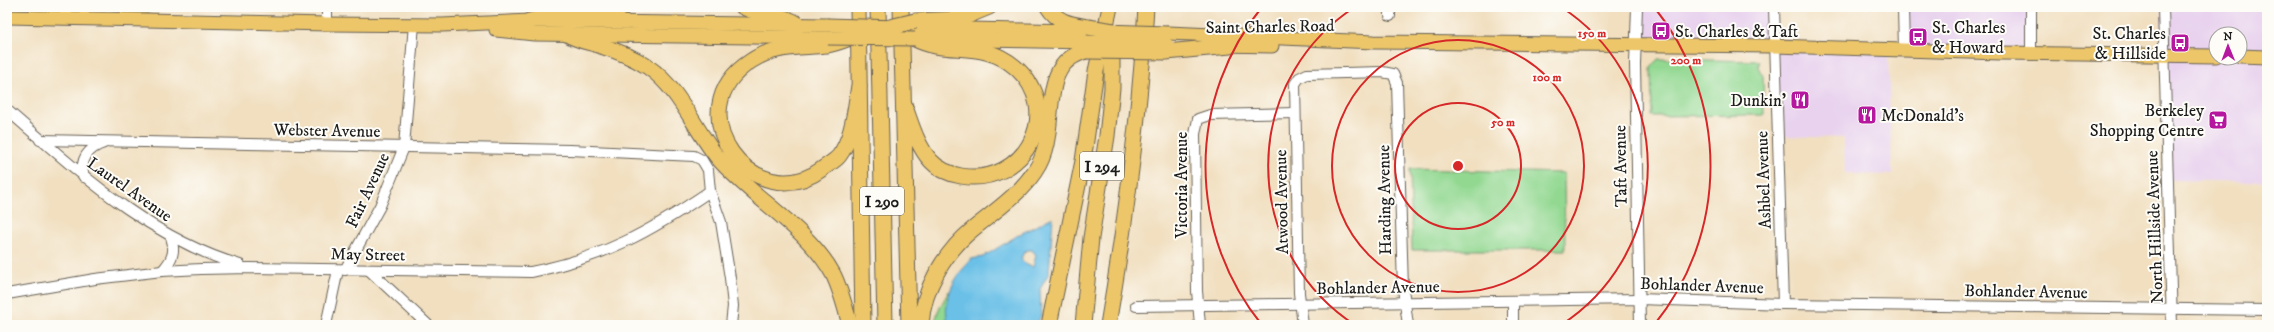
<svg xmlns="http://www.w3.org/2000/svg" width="2274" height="332" viewBox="0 0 2274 332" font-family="'IM FELL DW Pica',serif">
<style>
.built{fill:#e8d2ee}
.green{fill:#92d891;stroke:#577a56}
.water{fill:#6bc0e7;stroke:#446e82;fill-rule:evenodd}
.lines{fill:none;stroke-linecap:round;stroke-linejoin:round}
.minor-casing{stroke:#676055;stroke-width:12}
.major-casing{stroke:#676055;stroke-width:15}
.highway-casing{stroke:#676055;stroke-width:17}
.minor{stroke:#fff;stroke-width:10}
.major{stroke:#ecc669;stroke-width:13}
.highway{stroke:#ecc669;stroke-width:15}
.major-bridge-casing{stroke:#676055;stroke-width:15;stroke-linecap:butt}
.highway-bridge-casing{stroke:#676055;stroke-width:17;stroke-linecap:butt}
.major-bridge{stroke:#ecc669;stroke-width:13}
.highway-bridge{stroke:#ecc669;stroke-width:15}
.ring{fill:none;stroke:#d62828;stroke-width:2}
.labels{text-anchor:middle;stroke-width:4;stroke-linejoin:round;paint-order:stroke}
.shield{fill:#fdfcf7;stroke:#605f5e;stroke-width:1}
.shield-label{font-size:16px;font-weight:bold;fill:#1c1c1c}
.street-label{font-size:17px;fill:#1c1c1c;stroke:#fdfcf7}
.poi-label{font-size:17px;fill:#1c1c1c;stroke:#fdfcf7;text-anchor:start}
.centre{fill:#d62828;stroke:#fdfcf7;stroke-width:2}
.ring-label{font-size:12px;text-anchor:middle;font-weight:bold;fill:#d62828;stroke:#fdfcf7;stroke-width:4;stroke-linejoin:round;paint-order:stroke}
</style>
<rect width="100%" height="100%" fill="#fdfcf7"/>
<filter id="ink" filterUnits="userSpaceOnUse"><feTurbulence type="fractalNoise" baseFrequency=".025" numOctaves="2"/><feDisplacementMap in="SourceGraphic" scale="8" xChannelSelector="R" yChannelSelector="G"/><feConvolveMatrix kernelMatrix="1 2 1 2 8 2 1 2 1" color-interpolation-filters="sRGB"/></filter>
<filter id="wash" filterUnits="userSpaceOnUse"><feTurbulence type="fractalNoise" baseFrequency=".012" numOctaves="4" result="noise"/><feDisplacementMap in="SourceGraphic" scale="16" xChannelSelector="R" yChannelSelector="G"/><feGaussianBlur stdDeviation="0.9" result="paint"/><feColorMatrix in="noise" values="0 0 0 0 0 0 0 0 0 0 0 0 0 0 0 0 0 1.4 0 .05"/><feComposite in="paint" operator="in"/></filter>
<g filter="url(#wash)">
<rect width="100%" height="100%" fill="#f1dfc0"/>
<g class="built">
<polygon points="40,7 267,7 267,10"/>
<polygon points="1640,7 1776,7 1776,44 1640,41"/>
<polygon points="1906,7 2028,7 2029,51 1907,48"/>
<polygon points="2161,7 2267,7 2267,56 2240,55 2240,34 2216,34 2216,55 2162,53"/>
<polygon points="1774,48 1888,52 1892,175 1845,174 1844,138 1779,136"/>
<polygon points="2166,57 2267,60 2267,182 2170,180"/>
</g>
<g class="green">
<polygon points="1658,59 1759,61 1759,69 1763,76 1764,115 1652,116 1651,68"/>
<polygon points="1410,169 1564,173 1565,250 1412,250"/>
<polygon points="949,291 947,303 948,325 934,325 938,311"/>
</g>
<path class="water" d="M1053,217L1049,273L1040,289L1041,316L1036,325H948C942,297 954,279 971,259L983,257L1020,234ZM1027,250H1032L1036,255L1033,267L1027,265L1021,259L1023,254Z"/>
</g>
<g filter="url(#ink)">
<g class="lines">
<defs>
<g id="minor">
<polyline points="327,7 327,24"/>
<polyline points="1390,7 1390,16"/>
<polyline points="1637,7 1635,64 1640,325"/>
<polyline points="1774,7 1783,304"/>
<polyline points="1903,7 1904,51"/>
<polyline points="2031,7 2031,54"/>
<polyline points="2163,7 2172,325"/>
<path d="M7,110C78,171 148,238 240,265"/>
<polyline points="40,140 570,150 694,156 702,160 708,170 710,191 721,222 730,278 733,306 731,325"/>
<path d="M84,177C79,160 88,148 104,143"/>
<polyline points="345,270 380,206 404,147 414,24"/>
<polyline points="369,270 428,325"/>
<path d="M162,271C172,260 176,252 171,237"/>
<path d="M7,294L95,279L162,271L201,269L250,268L531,272C603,258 650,232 710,191"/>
<polyline points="1513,301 1513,325"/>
<polyline points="1136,306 1639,299 1783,304 2267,310"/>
<polyline points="326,325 338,270"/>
<polyline points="1200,325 1197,291 1195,134 1198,119 1210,115 1295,113"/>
<polyline points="1303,325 1299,293 1295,84 1299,78 1307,74 1382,72 1393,74 1397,83 1403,289 1408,325"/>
</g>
<g id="major">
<polyline points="7,17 327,24 442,25 529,21 827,25"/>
<polyline points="915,28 1086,31"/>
<polyline points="496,30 534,34 828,38"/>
<polyline points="1168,33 1374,42 1774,46 2000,53 2216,56"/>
<polyline points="925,39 1087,42"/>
<polyline points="1220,45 1272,46"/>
<polyline points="2240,56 2267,57"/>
</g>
<g id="highway">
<path d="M743,7C761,16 783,13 799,25"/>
<polyline points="858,7 863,325"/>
<polyline points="878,7 885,325"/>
<polyline points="901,7 909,325"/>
<path d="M1048,7C1058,23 1071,24 1088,27"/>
<polyline points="529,21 554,15 617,11 624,7"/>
<polyline points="915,21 960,19 989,7"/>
<path d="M567,34C578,41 589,42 601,46C618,51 633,57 648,67C680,89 694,129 718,158C752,198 808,228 833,274C841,290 845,307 850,325"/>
<path d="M850,38C842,41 834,44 827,45C799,48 775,45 751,61C673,111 754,219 822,169C827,165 835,161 839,156C853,138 855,108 859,86"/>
<polyline points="1166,52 1230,46"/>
<path d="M904,104C911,123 917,146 931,161C939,170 950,174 961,176C1024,187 1066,111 1015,67C983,39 947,56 915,39"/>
<path d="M921,325C923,288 945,252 973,229C995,211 1019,195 1035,171C1063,131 1033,65 1086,51"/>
<polyline points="1049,325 1083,161 1096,71 1110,7"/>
<polyline points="1083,325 1091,238 1107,136 1112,88 1112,38"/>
<path d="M1108,325C1126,219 1140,114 1146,7"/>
</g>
</defs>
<use href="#minor" class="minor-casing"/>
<use href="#major" class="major-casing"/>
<use href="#highway" class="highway-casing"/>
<use href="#minor" class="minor"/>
<use href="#major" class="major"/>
<use href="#highway" class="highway"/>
<defs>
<g id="major-bridge">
<polyline points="827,25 899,27"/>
<polyline points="1104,31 1168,33"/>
<polyline points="828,38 915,39"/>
<polyline points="1087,42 1167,45"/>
</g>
<g id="highway-bridge">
<polyline points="890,27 915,21"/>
<polyline points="1088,27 1114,31"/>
<polyline points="1086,51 1166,52"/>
</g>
</defs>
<use href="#major-bridge" class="major-bridge-casing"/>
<use href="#highway-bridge" class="highway-bridge-casing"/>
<use href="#major-bridge" class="major-bridge"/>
<use href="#highway-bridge" class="highway-bridge"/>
</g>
</g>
<g class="ring">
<circle cx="1458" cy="166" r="63"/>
<circle cx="1458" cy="166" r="126"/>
<path d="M1355 325A189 189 0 0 1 1355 7M1561 7A189 189 0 0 1 1561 325"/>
<path d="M1262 325A252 252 0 0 1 1262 7M1654 7A252 252 0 0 1 1654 325"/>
</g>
<defs>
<symbol id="bus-square" viewBox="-11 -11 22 22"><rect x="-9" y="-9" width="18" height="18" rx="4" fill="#b5179e" stroke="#fdfcf7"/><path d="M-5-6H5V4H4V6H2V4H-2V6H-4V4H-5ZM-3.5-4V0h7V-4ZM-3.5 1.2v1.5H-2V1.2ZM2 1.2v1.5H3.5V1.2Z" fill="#fff"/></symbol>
<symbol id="restaurant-square" viewBox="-11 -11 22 22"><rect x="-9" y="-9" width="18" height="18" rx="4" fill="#b5179e" stroke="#fdfcf7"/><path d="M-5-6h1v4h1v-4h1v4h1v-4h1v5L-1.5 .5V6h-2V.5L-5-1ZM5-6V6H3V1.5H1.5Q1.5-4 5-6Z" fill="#fff"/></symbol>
<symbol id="supermarket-square" viewBox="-11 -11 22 22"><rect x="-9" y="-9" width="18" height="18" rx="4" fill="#b5179e" stroke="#fdfcf7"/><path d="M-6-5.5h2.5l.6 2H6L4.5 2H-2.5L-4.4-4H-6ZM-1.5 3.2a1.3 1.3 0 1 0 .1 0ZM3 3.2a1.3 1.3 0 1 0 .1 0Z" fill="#fff"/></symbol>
</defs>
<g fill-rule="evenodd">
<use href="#bus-square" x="1650" y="20" width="22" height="22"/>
<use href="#bus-square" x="1907" y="26" width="22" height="22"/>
<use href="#bus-square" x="2169" y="32" width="22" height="22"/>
<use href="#restaurant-square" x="1789" y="89" width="22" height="22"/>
<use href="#restaurant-square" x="1856" y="104" width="22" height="22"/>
<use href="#supermarket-square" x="2207" y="109" width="22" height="22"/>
</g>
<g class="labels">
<g class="shield">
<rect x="1080" y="152" width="44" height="28" rx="3"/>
<rect x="860" y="187" width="44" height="28" rx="3"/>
</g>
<g class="shield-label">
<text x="1102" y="172">I 294</text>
<text x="882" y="207">I 290</text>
</g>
<g class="street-label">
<text transform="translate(1270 26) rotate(-1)" y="6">Saint Charles Road</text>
<text transform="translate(327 130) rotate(1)" y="6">Webster Avenue</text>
<text transform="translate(1620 166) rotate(-91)" y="6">Taft Avenue</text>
<text transform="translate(1763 180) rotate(-92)" y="6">Ashbel Avenue</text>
<text transform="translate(1181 185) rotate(-90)" y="6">Victoria Avenue</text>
<text transform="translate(130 189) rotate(35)" y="6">Laurel Avenue</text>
<text transform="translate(367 190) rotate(-65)" y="6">Fair Avenue</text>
<text transform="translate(1384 200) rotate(-91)" y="6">Harding Avenue</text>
<text transform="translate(1281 202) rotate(-91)" y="6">Atwood Avenue</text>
<text transform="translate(2154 227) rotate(-92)" y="6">North Hillside Avenue</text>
<text transform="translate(368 254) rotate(1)" y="6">May Street</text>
<text transform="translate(1702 285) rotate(2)" y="6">Bohlander Avenue</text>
<text transform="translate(1378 287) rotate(-1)" y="6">Bohlander Avenue</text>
<text transform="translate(2026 291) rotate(1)" y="6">Bohlander Avenue</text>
</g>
<g class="poi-label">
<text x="1932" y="33">St. Charles<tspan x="1932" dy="20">&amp; Howard</tspan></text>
<text x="1675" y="37">St. Charles &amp; Taft</text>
<text x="2166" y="39" text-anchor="end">St. Charles<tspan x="2166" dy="20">&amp; Hillside</tspan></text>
<text x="1786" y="106" text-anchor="end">Dunkin'</text>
<text x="2204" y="116" text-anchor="end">Berkeley<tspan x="2204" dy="20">Shopping Centre</tspan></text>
<text x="1881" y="121">McDonald's</text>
</g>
</g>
<circle cx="1458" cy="166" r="6" class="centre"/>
<g class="ring-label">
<text x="1592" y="37">150 m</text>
<text x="1686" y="64">200 m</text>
<text x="1547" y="81">100 m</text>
<text x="1503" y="126">50 m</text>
</g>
<rect width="2274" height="332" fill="none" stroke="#fdfcf7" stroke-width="24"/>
<g transform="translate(2228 46) rotate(359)"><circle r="19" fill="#fdfcf7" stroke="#a3a29f"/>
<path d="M0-3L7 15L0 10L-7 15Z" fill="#b5179e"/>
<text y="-6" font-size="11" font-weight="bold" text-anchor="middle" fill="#1c1c1c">N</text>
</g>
</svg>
